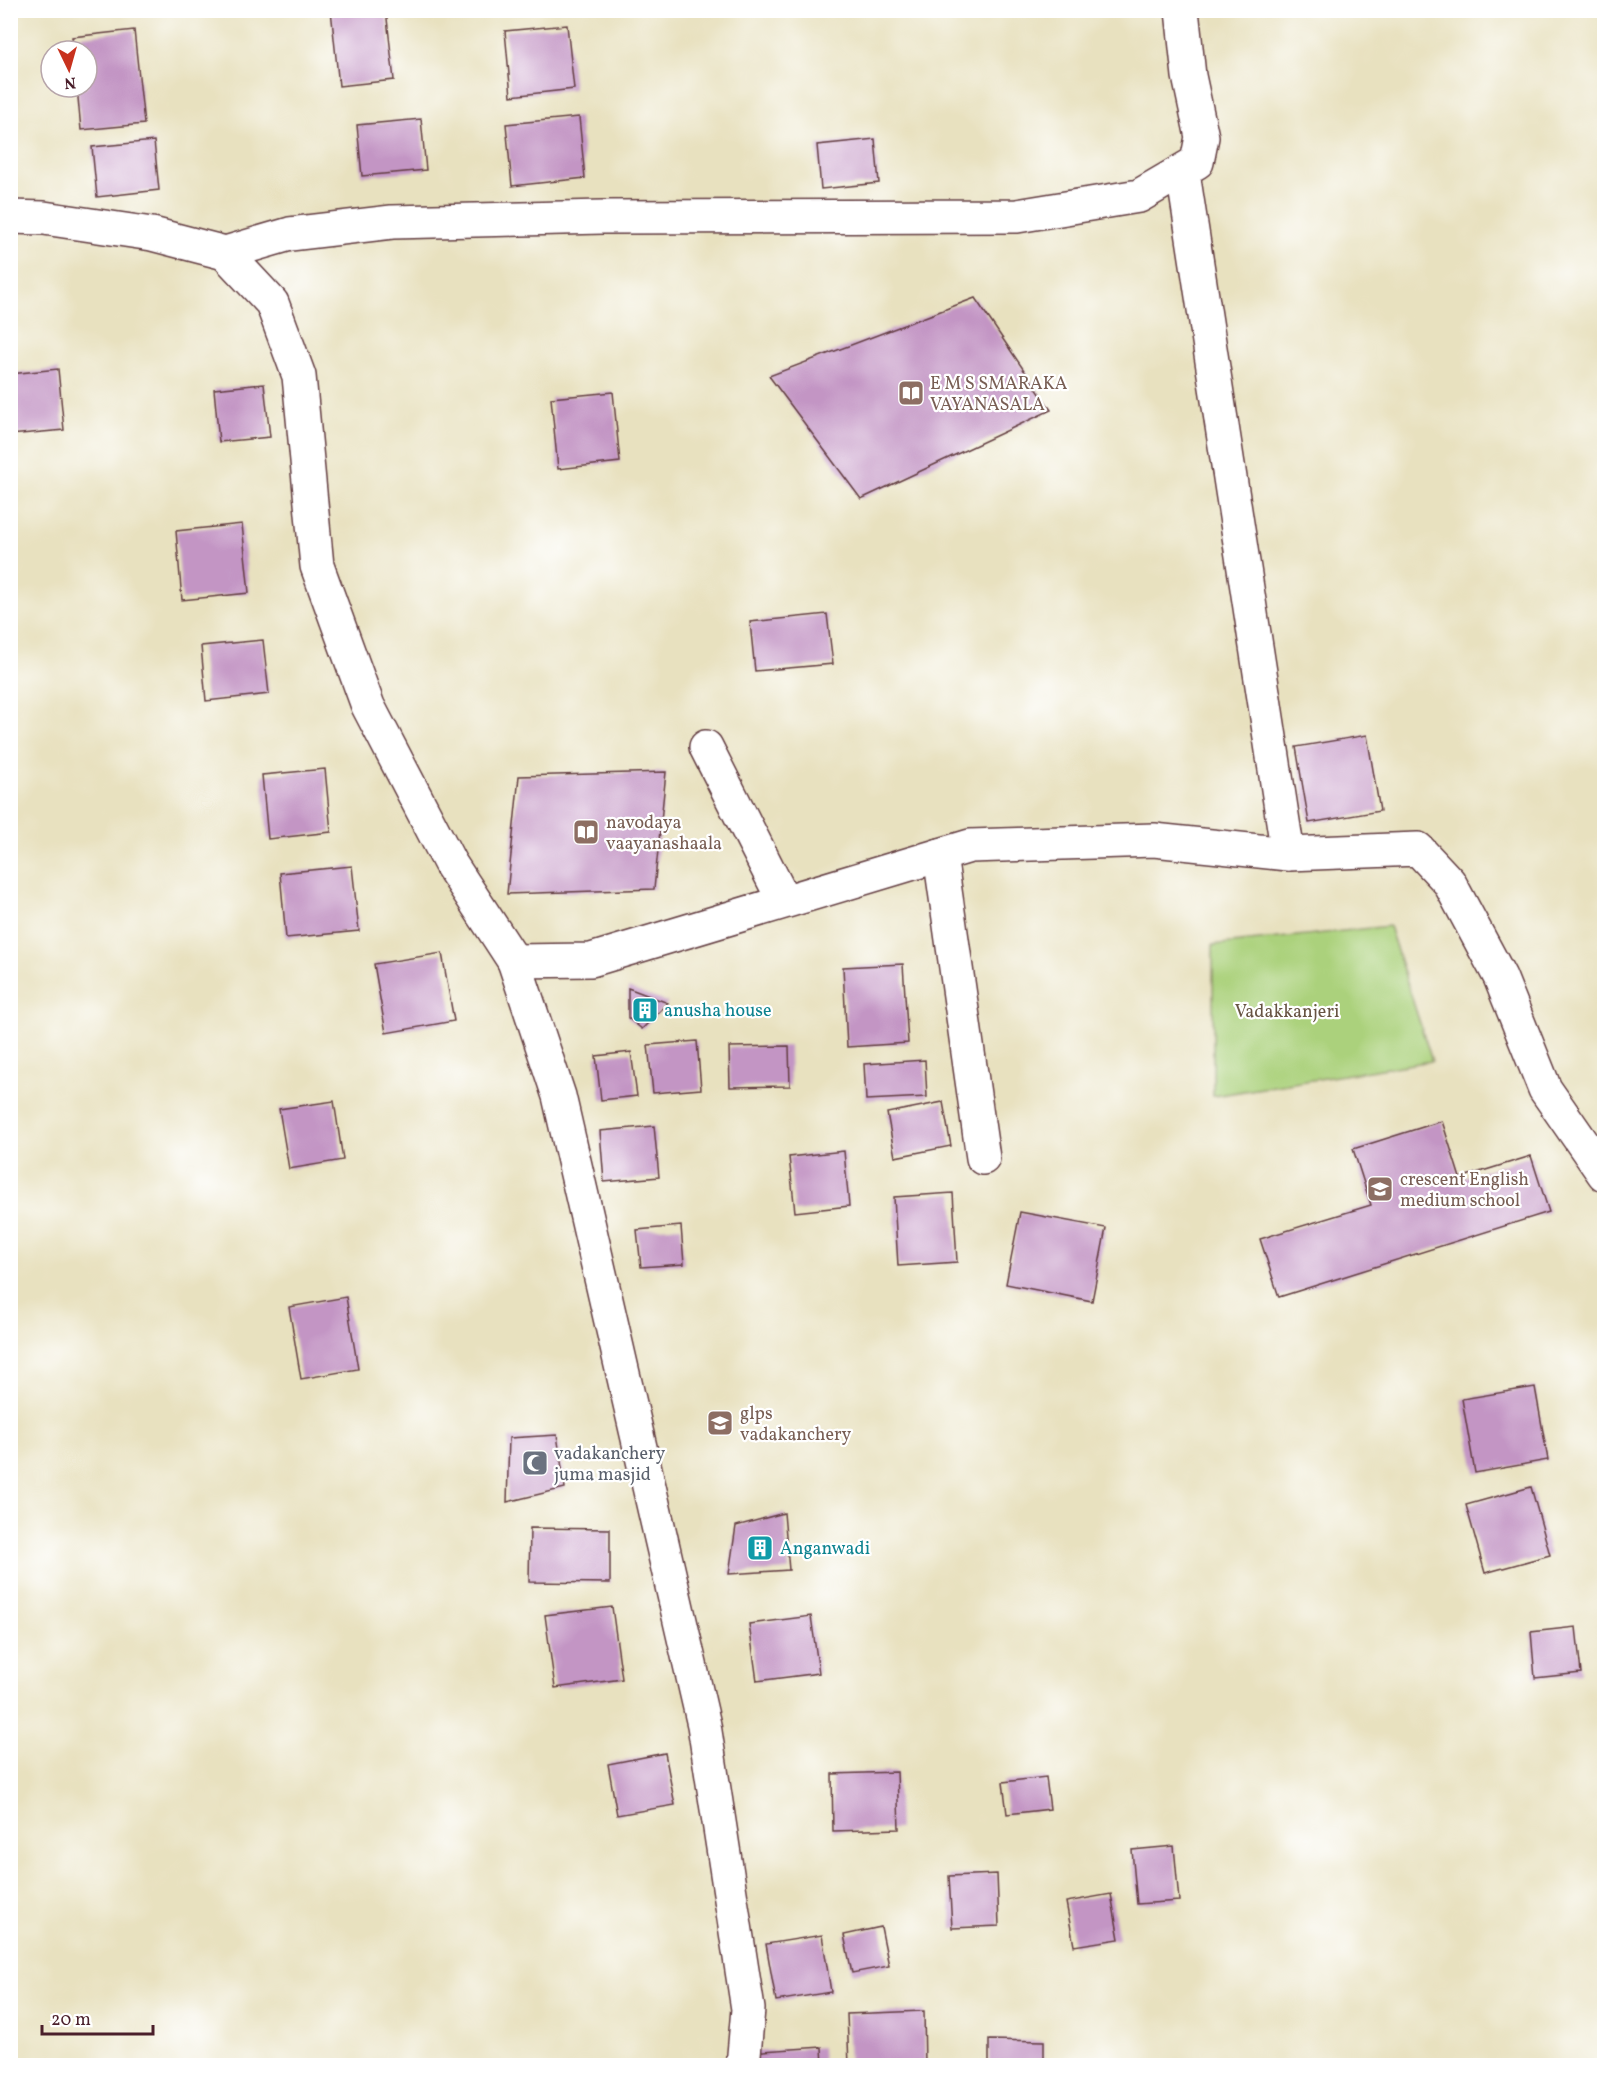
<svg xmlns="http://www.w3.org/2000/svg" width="1615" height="2076" viewBox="0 0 1615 2076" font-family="Vollkorn,serif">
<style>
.green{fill:#abd17c;stroke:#7a7854;stroke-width:1.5}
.building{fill:#c395c4}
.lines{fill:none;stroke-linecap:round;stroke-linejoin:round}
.street-casing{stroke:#623c41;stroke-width:36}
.street{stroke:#fff;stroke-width:33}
.labels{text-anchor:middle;stroke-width:4.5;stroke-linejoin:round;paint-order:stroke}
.education-label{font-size:18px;fill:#785e54;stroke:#fff;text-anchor:start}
.culture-label{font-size:18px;fill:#0d838f;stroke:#fff;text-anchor:start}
.park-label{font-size:18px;fill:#675443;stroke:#fff}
.worship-label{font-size:18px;fill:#5b616d;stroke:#fff;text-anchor:start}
</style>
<rect width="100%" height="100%" fill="#fff"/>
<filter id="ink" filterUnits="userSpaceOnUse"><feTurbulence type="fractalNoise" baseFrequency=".0167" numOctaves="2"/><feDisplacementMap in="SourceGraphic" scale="12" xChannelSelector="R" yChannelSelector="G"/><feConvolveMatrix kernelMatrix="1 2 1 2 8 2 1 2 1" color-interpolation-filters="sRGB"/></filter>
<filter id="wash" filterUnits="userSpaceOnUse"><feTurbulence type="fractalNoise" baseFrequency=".008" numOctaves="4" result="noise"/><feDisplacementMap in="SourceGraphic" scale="24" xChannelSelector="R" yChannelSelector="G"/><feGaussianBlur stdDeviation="1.35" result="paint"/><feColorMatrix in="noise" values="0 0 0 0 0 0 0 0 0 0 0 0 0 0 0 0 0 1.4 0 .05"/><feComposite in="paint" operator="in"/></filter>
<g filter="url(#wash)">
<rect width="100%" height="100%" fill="#e8e1bf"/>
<polygon class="green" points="1389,926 1432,1061 1213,1096 1213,945"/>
<g id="blocks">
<g class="building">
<polygon points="331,10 386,10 394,80 339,86"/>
<polygon points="567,25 574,89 511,96 505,31"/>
<polygon points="134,30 144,124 81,130 77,87 87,87 87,51 73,51 72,37"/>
<polygon points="579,117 585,178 512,186 506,124"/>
<polygon points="421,119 426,170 362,176 357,125"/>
<polygon points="875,139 879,183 821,189 817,145"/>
<polygon points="154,141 159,190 97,197 92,147"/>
<polygon points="975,298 1051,410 861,499 769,376"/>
<polygon points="58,369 64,430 10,435 10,374"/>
<polygon points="264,384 270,437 219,442 214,389"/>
<polygon points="613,392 620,462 558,469 551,398"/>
<polygon points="242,524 249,593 182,600 176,531"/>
<polygon points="827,614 833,664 755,671 750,622"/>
<polygon points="263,640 269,694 206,701 201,646"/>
<polygon points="1367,735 1380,811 1309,823 1296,747"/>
<polygon points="325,769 331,832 268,839 262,775"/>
<polygon points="666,772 654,889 507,894 519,776"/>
<polygon points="352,866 359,931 286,938 280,873"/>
<polygon points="442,953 454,1021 386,1033 374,964"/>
<polygon points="903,964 908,1043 847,1047 843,967"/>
<polygon points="628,988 668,1003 642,1029 628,1018"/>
<polygon points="697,1041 701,1089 653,1093 648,1045"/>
<polygon points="789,1046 790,1086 730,1087 729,1047"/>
<polygon points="631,1052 637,1096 601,1100 596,1056"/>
<polygon points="925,1060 927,1097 866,1100 864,1064"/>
<polygon points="334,1101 343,1160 289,1169 279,1109"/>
<polygon points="943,1102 951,1146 895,1157 887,1113"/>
<polygon points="1442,1121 1460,1178 1531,1156 1549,1212 1279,1297 1260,1239 1371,1205 1353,1149"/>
<polygon points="654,1126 659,1177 604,1182 600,1131"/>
<polygon points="844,1151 849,1206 795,1212 789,1157"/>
<polygon points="953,1193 957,1262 898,1266 894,1197"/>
<polygon points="1020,1212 1106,1228 1092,1301 1006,1284"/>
<polygon points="681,1226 684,1264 641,1267 637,1230"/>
<polygon points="346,1297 358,1369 301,1379 289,1307"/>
<polygon points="1535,1387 1548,1460 1475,1473 1462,1399"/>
<polygon points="557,1435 565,1488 507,1502 509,1438"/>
<polygon points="1531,1487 1550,1555 1485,1573 1466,1505"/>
<polygon points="784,1513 789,1570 729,1574 736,1526"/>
<polygon points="530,1528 610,1529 610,1583 529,1582"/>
<polygon points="612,1607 622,1679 555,1688 545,1615"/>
<polygon points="811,1616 819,1673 757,1681 749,1624"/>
<polygon points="1576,1627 1581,1673 1535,1678 1531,1632"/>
<polygon points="665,1753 675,1805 617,1815 608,1764"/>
<polygon points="897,1772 899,1829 833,1831 832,1774"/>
<polygon points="1046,1777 1050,1809 1007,1814 1003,1782"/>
<polygon points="1174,1846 1179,1901 1137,1904 1132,1850"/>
<polygon points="997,1874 999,1926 952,1928 949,1876"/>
<polygon points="1111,1894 1119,1939 1074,1946 1066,1902"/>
<polygon points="881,1927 889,1966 852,1973 844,1935"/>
<polygon points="822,1935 831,1992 776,2001 766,1944"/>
<polygon points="924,2011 925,2066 849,2066 847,2014"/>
<polygon points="989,2040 1044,2041 1044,2066 989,2066"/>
<polygon points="822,2047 823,2066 749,2066 749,2052"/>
</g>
</g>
</g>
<g filter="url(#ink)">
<use href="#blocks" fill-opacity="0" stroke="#623c41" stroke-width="1.5"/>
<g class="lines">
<defs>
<g id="street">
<polyline points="1183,173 1288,854"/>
<polyline points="10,217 44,218 152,234 225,253 272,303 299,376 317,566 368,706 450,863 514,961 591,960 970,846 1154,840 1288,854 1418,849 1449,882 1500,977 1545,1089 1604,1174"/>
<polyline points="225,253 290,234 392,222 603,217 1017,216 1139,196 1197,162 1202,137 1189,76 1182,10"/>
<polyline points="706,747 784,901"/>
<polyline points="940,855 983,1158"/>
<polyline points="514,961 559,1096 704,1725 748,2009 743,2066"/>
</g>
</defs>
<use href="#street" class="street-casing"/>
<use href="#street" class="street"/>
</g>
</g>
<defs>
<symbol id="library-square" viewBox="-11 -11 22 22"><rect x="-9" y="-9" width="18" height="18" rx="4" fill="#8d6e63" stroke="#fff"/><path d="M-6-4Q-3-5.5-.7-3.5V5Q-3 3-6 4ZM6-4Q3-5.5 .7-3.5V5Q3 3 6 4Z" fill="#fff"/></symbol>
<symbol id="building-square" viewBox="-11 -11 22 22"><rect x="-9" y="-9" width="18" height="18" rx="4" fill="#0f9aa8" stroke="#fff"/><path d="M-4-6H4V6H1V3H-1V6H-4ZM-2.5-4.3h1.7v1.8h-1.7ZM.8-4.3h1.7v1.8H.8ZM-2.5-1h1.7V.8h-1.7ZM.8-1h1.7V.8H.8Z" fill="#fff"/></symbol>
<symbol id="school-square" viewBox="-11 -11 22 22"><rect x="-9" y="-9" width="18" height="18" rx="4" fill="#8d6e63" stroke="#fff"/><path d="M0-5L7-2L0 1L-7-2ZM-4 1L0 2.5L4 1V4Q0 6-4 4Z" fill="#fff"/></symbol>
<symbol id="mosque-square" viewBox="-11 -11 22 22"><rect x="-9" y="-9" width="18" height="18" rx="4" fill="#6b7280" stroke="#fff"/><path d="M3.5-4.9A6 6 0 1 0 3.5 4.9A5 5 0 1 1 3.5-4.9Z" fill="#fff"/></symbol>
</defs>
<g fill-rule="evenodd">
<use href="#library-square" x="896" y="378" width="30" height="30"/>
<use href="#library-square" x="571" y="817" width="30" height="30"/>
<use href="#building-square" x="630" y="995" width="30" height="30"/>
<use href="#school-square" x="1365" y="1174" width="30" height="30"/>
<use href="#school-square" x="705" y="1408" width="30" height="30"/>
<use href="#mosque-square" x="520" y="1448" width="30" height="30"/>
<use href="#building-square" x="745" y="1533" width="30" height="30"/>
</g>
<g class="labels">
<g class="education-label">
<text x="930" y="389">E M S SMARAKA<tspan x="930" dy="21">VAYANASALA</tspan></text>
<text x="606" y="828">navodaya<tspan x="606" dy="21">vaayanashaala</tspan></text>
<text x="1400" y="1185">crescent English<tspan x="1400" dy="21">medium school</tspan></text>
<text x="740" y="1419">glps<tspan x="740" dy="21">vadakanchery</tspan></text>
</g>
<g class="culture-label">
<text x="664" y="1016">anusha house</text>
<text x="780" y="1554">Anganwadi</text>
</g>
<g class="park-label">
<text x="1287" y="1017">Vadakkanjeri</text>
</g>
<g class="worship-label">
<text x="554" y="1459">vadakanchery<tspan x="554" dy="21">juma masjid</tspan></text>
</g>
</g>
<rect width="1615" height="2076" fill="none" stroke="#fff" stroke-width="36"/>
<g transform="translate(69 69) rotate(175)"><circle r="28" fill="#ffffff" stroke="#b7a5aa" stroke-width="1.5"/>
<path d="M0-4.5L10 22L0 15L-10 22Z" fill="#c8321e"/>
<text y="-9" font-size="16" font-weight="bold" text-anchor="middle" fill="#4a1f2b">N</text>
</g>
<path d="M42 2025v9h111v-9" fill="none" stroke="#4a1f2b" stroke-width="3"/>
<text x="51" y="2025" font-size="18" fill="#4a1f2b" stroke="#ffffff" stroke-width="4.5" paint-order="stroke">20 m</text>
</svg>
